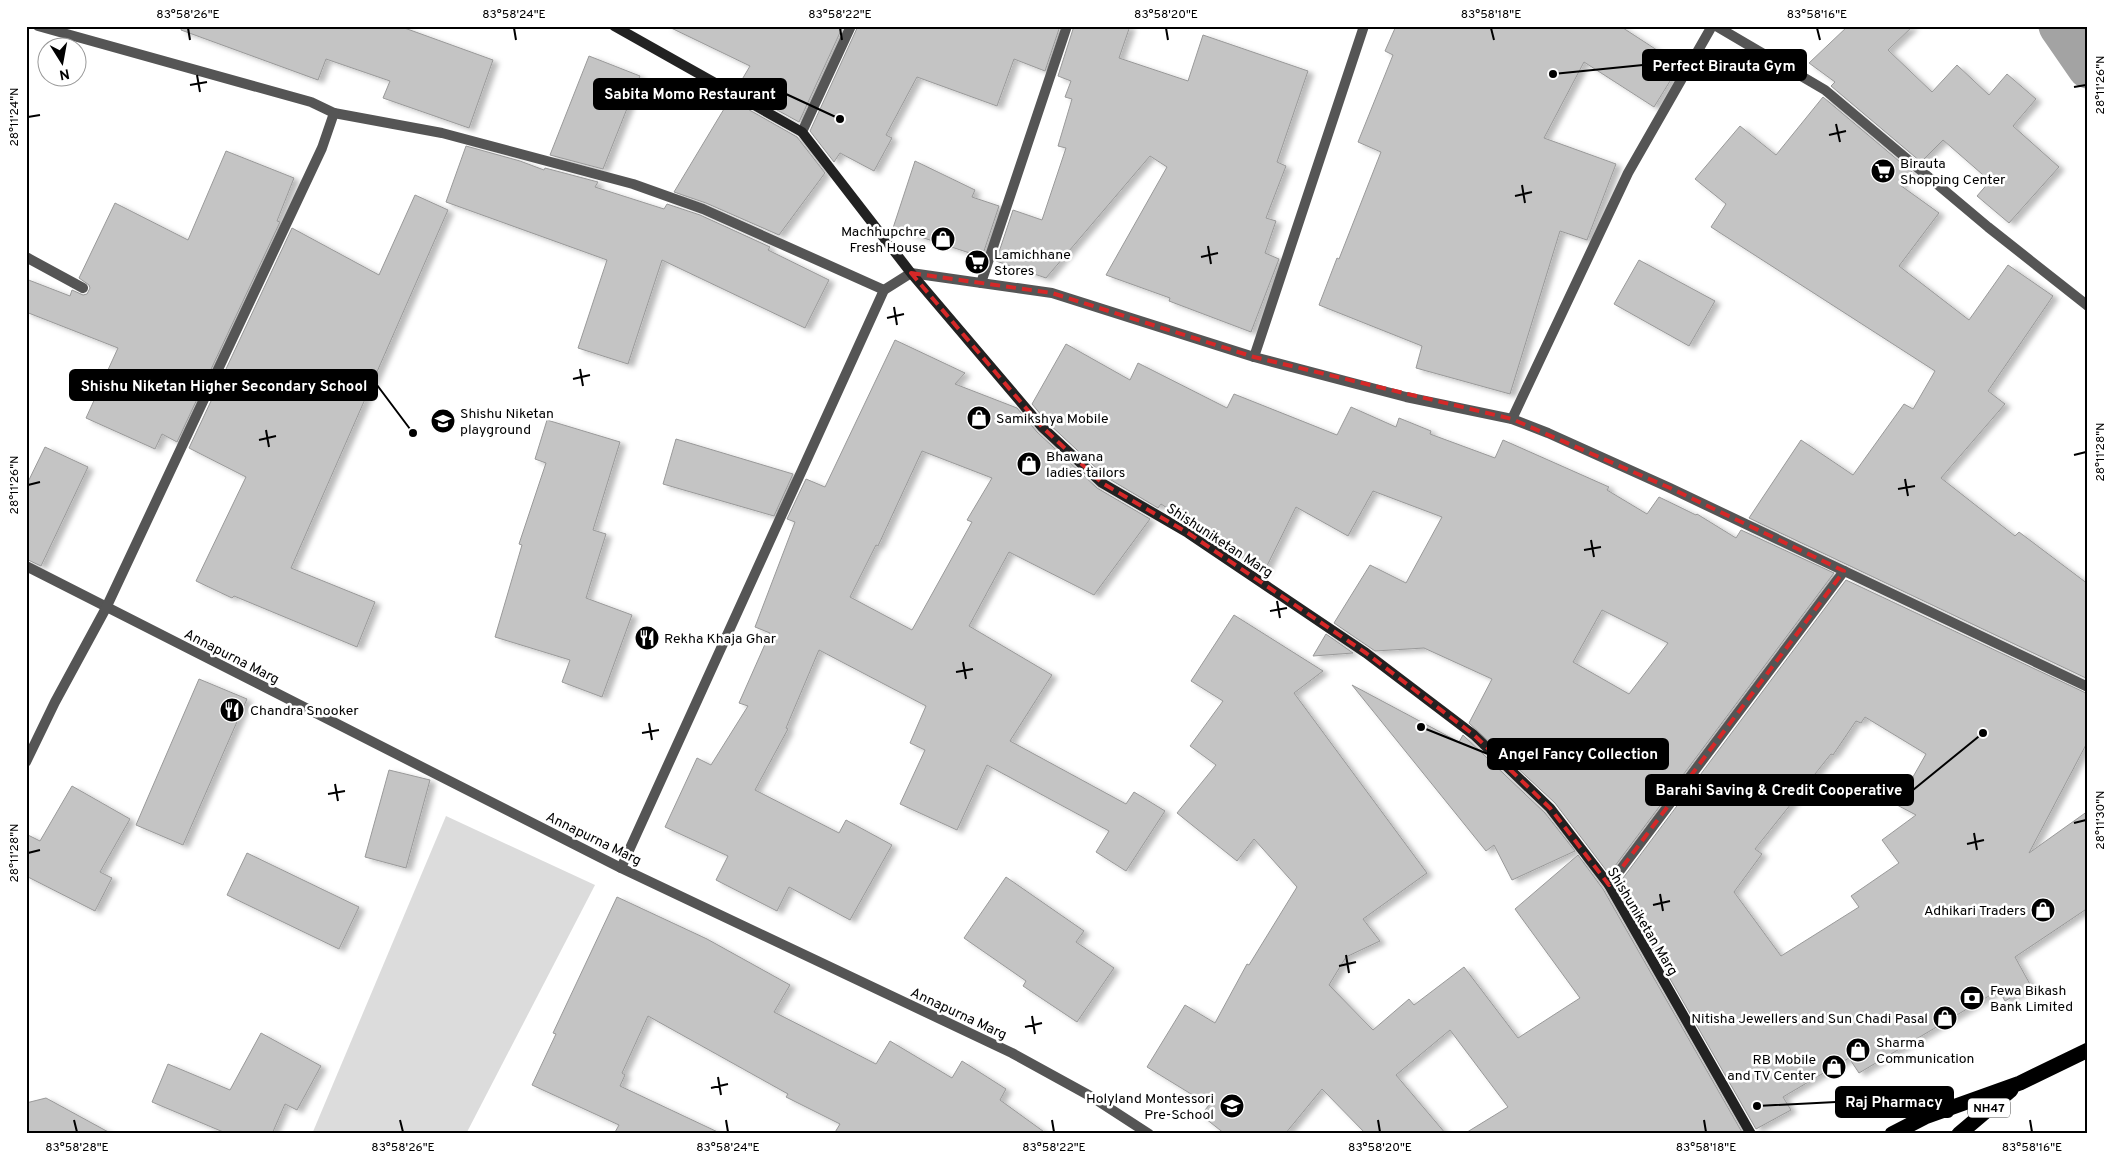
<svg xmlns="http://www.w3.org/2000/svg" width="2114" height="1160" viewBox="0 0 2114 1160" font-family="Overpass,sans-serif">
<style>
.green{fill:#dcdcdc}
.lines{fill:none;stroke-linecap:round;stroke-linejoin:round}
.canal{stroke:#a3a3a3;stroke-width:41}
.building{fill:#c4c4c4;stroke:#999;fill-rule:evenodd;filter:url(#shadow)}
.street{stroke:#555;stroke-width:10}
.secondary{stroke:#222;stroke-width:10}
.highway{stroke:#000;stroke-width:15}
.marked{fill:none;stroke:#d62828;stroke-width:4;stroke-dasharray:10 6;stroke-linejoin:round}
.ticks{fill:none;stroke:#000;stroke-width:2}
.labels{text-anchor:middle;stroke-width:5;stroke-linejoin:round;paint-order:stroke}
.shield{fill:#fff;stroke:#4c4c4c;stroke-width:1}
.shield-label{font-size:12px;font-weight:bold;fill:#000}
.poi-label{font-size:14px;fill:#000;stroke:#fff;text-anchor:start}
.street-label{font-size:14px;fill:#000;stroke:#fff}
.leader{fill:none;stroke:#000;stroke-width:2}
.callout-dot{fill:#000;stroke:#fff;stroke-width:2}
.callout{fill:#000;stroke:#000;stroke-width:2}
.callout-label{font-size:15px;text-anchor:middle;font-weight:bold;fill:#fff}
.neatline{fill:none;stroke:#000;stroke-width:2}
.ticks-label{font-size:12px;text-anchor:middle;fill:#000}
</style>
<defs>
<filter id="shadow"><feDropShadow dx="5.5" dy="3" stdDeviation="2.5" flood-color="#0004"/></filter>
</defs>
<rect width="100%" height="100%" fill="#fff"/>
<polygon class="green" points="446,816 595,885 466,1134 312,1134"/>
<g class="lines">
<polyline class="canal" points="2059,26 2088,68"/>
</g>
<g class="building">
<polygon points="182,26 399,26 493,60 469,128 383,98 390,81 326,59 318,80 181,30"/>
<polygon points="667,26 843,26 799,122 737,88 750,66"/>
<polygon points="858,26 1060,26 1045,71 1014,59 997,106 917,77 886,135 892,138 874,171 840,153 834,162 810,131"/>
<polygon points="1074,26 1130,26 1119,58 1188,81 1203,35 1308,71 1277,162 1286,166 1266,218 1276,221 1265,253 1279,259 1251,332 1169,301 1170,298 1106,275 1167,167 1150,156 1046,278 996,261 1013,210 1042,220 1066,148 1058,146 1072,99 1065,97 1071,81 1058,76"/>
<polygon points="1396,26 1620,26 1680,65 1654,107 1584,62 1544,138 1616,164 1587,240 1560,231 1510,394 1416,368 1422,346 1319,305 1337,258 1339,259 1381,152 1358,142 1393,55 1385,51"/>
<polygon points="1848,26 1913,26 1888,50 1932,92 1957,65 1989,95 2007,74 2036,99 2013,126 2059,167 2009,223 1977,196 1990,181 1943,140 1921,162 1831,86 1835,82 1809,63"/>
<polygon points="589,56 640,76 603,169 550,155"/>
<polygon points="1823,97 1912,172 1900,185 1939,213 1899,266 1969,320 2008,265 2053,296 1988,391 2005,404 1941,478 2015,536 2019,532 2088,584 2088,679 1749,518 1801,440 1853,475 1904,404 1913,409 1935,371 1711,227 1726,204 1695,179 1740,126 1776,155"/>
<polygon points="730,99 797,137 825,173 779,235 706,203 674,192"/>
<polygon points="466,146 520,161 544,170 545,168 598,182 595,187 664,209 667,204 700,215 770,247 768,250 829,280 805,328 662,260 628,364 578,348 607,260 446,202"/>
<polygon points="226,151 294,178 277,221 280,222 177,442 162,434 155,449 86,418 118,348 26,312 26,279 70,296 72,290 83,295 87,294 90,288 89,285 79,278 115,203 188,240"/>
<polygon points="915,161 975,190 972,197 999,206 982,257 893,228"/>
<polygon points="415,195 448,210 291,568 375,602 357,647 234,596 232,598 196,581 246,477 189,448 292,228 379,275"/>
<polygon points="1639,260 1715,301 1689,346 1614,304"/>
<path d="M895,340L965,373L955,384L1017,408L1037,432L1097,488L1150,519L1094,595L1009,552L969,626L1052,675L1010,741L1126,804L1134,792L1165,811L1126,871L1096,852L1109,831L987,765L957,830L900,804L925,750L910,743L926,706L819,650L786,728L788,729L755,790L839,833L846,820L892,845L850,920L789,887L777,911L716,880L728,856L665,827L697,758L711,765L748,706L739,703L770,633L755,627L795,522L787,519L806,479L825,487ZM922,451L992,478L967,520L972,522L912,630L850,597L876,545L878,546Z"/>
<path d="M1066,344L1130,380L1138,363L1227,408L1234,394L1337,435L1351,407L1396,427L1399,418L1431,431L1430,434L1495,458L1503,440L1609,487L1607,490L1647,514L1659,497L1696,515L1697,514L1736,538L1741,530L1834,573L1609,874L1555,803L1469,723L1492,679L1424,648L1375,651L1334,623L1370,565L1406,583L1442,517L1373,491L1348,536L1296,507L1264,572L1161,504L1158,508L1106,477L1047,422L1032,404ZM1602,610L1668,643L1629,694L1573,662Z"/>
<polygon points="547,420 620,442 593,530 606,534 586,598 632,615 602,697 562,682 570,660 495,637 522,545 519,544 546,463 535,459"/>
<polygon points="676,439 793,474 774,516 663,484"/>
<polygon points="45,447 88,467 41,566 26,559 26,486"/>
<path d="M1846,580L2088,694V741L2029,853L2088,811V908L2015,957L2031,986L2005,1001L1999,990L1859,1073L1849,1058L1783,1097L1791,1110L1756,1129L1617,886ZM1865,717L1926,754L1897,805L1916,815L1882,840L1899,863L1851,896L1859,907L1781,956L1734,892L1762,854L1755,849L1831,754L1833,755L1856,721L1861,723Z"/>
<polygon points="1234,615 1323,671 1294,693 1427,873 1363,919 1380,941 1346,957 1329,985 1373,1030 1409,999 1414,1005 1464,967 1518,1038 1580,998 1515,909 1578,855 1603,889 1743,1134 1464,1134 1508,1107 1450,1030 1396,1075 1446,1134 1366,1134 1322,1089 1285,1134 1225,1134 1201,1115 1209,1105 1147,1067 1185,1005 1215,1023 1247,964 1249,965 1297,887 1254,839 1237,861 1177,813 1216,765 1190,746 1223,701 1191,681"/>
<polygon points="1326,634 1353,653 1313,656"/>
<polygon points="199,679 247,699 183,845 136,825"/>
<polygon points="1352,685 1459,742 1463,735 1545,813 1575,851 1512,880 1494,845 1486,851"/>
<polygon points="389,770 430,780 406,868 365,857"/>
<polygon points="72,786 130,819 100,872 112,878 95,911 26,876 26,834 40,841"/>
<polygon points="247,853 359,907 339,949 227,895"/>
<polygon points="1006,877 1084,931 1076,942 1114,968 1077,1022 1023,986 1026,981 964,938"/>
<polygon points="617,897 707,939 790,985 774,1012 876,1064 890,1041 952,1078 962,1061 1006,1089 1000,1100 1047,1134 834,1134 840,1124 786,1097 788,1094 648,1016 622,1073 625,1075 620,1086 722,1134 614,1134 619,1125 532,1085 556,1034 553,1033"/>
<polygon points="261,1033 321,1066 297,1110 285,1104 272,1134 228,1134 152,1102 168,1064 230,1090"/>
<polygon points="46,1098 112,1134 26,1134 26,1103"/>
</g>
<g class="lines">
<g class="street">
<polyline points="1716,26 1825,90 1988,227 2088,306"/>
<polyline points="334,113 442,133 633,184 703,209 884,290"/>
<polyline points="802,132 851,26"/>
<polyline points="26,257 83,288"/>
<polyline points="981,283 1067,26"/>
<polyline points="1254,357 1364,26"/>
<polyline points="1512,419 1628,173 1712,26"/>
<polyline points="26,566 621,868 1012,1053 1092,1097 1149,1134"/>
<polyline points="26,762 55,702 106,608 322,148 334,113 311,102 38,26"/>
<polyline points="621,868 884,290 911,273 1052,293 1254,357 1406,397 1512,419 1548,433 1670,488 2088,687"/>
<polyline points="1609,885 1844,571"/>
</g>
<polyline class="secondary" points="614,26 802,132 911,273 1042,427 1102,483 1188,533 1366,653 1474,735 1550,808 1609,885 1751,1134"/>
<g class="highway">
<polyline points="1892,1134 1925,1117 2020,1083 2088,1050"/>
<polyline points="1959,1134 2011,1090"/>
</g>
</g>
<path class="marked" d="M911,273L1052,293L1254,357L1512,419L1670,488L1844,571L1609,885L1550,808L1474,735L1366,653L1188,533L1102,483L1042,427Z"/>
<path class="ticks" d="M188,28L190,40M514,28L516,40M840,28L842,40M1166,28L1168,40M1491,28L1494,40M1817,28L1820,40M197,75L200,92M190,85L207,82M2074,87L2086,85M28,117L40,115M1836,124L1840,142M1829,135L1846,131M1522,185L1525,203M1515,196L1532,192M1208,246L1211,264M1201,257L1218,253M894,307L897,325M887,318L904,314M580,369L583,386M573,379L590,375M266,430L269,447M259,440L276,436M2074,455L2086,452M1905,479L1908,496M28,485L40,482M1898,489L1915,486M1591,540L1594,557M1584,550L1601,547M1277,601L1280,618M1270,611L1287,608M963,662L966,679M956,672L973,669M649,723L652,740M642,733L659,730M335,784L338,801M328,794L345,791M2074,823L2086,820M1974,833L1977,850M1967,844L1984,840M28,853L40,850M1660,894L1663,911M1653,905L1670,901M1346,955L1349,973M1339,966L1356,962M1032,1016L1035,1034M1025,1027L1042,1023M718,1077L721,1095M711,1088L728,1084M74,1120L77,1132M400,1120L403,1132M726,1120L728,1132M1052,1120L1054,1132M1378,1120L1380,1132M1704,1120L1706,1132M2030,1120L2032,1132"/>
<defs>
<symbol id="supermarket-disc" viewBox="-11 -11 22 22"><circle r="9.5" fill="#000" stroke="#fff"/><path d="M-6-5.5h2.5l.6 2H6L4.5 2H-2.5L-4.4-4H-6ZM-1.5 3.2a1.3 1.3 0 1 0 .1 0ZM3 3.2a1.3 1.3 0 1 0 .1 0Z" fill="#fff"/></symbol>
<symbol id="shop-disc" viewBox="-11 -11 22 22"><circle r="9.5" fill="#000" stroke="#fff"/><path d="M-5-2.5h2.3a2.7 3.5 0 0 1 5.4 0H5L5.5 6h-11ZM-1.5-2.5h3a1.5 2.3 0 0 0-3 0Z" fill="#fff"/></symbol>
<symbol id="school-disc" viewBox="-11 -11 22 22"><circle r="9.5" fill="#000" stroke="#fff"/><path d="M0-5L7-2L0 1L-7-2ZM-4 1L0 2.5L4 1V4Q0 6-4 4Z" fill="#fff"/></symbol>
<symbol id="restaurant-disc" viewBox="-11 -11 22 22"><circle r="9.5" fill="#000" stroke="#fff"/><path d="M-5-6h1v4h1v-4h1v4h1v-4h1v5L-1.5 .5V6h-2V.5L-5-1ZM5-6V6H3V1.5H1.5Q1.5-4 5-6Z" fill="#fff"/></symbol>
<symbol id="bank-disc" viewBox="-11 -11 22 22"><circle r="9.5" fill="#000" stroke="#fff"/><path d="M-6-4H6V4H-6ZM0-2.3a2.3 2.3 0 1 0 0 4.6a2.3 2.3 0 1 0 0-4.6Z" fill="#fff"/></symbol>
</defs>
<g fill-rule="evenodd">
<use href="#supermarket-disc" x="1869" y="157" width="28" height="28"/>
<use href="#shop-disc" x="929" y="225" width="28" height="28"/>
<use href="#supermarket-disc" x="963" y="248" width="28" height="28"/>
<use href="#shop-disc" x="965" y="404" width="28" height="28"/>
<use href="#school-disc" x="429" y="407" width="28" height="28"/>
<use href="#shop-disc" x="1015" y="450" width="28" height="28"/>
<use href="#restaurant-disc" x="633" y="624" width="28" height="28"/>
<use href="#restaurant-disc" x="218" y="696" width="28" height="28"/>
<use href="#shop-disc" x="2029" y="896" width="28" height="28"/>
<use href="#bank-disc" x="1958" y="984" width="28" height="28"/>
<use href="#shop-disc" x="1931" y="1004" width="28" height="28"/>
<use href="#shop-disc" x="1844" y="1036" width="28" height="28"/>
<use href="#shop-disc" x="1820" y="1053" width="28" height="28"/>
<use href="#school-disc" x="1218" y="1092" width="28" height="28"/>
</g>
<g class="labels">
<rect class="shield" x="1968" y="1098.5" width="42" height="19" rx="4"/>
<g class="shield-label">
<text x="1989" y="1112">NH47</text>
</g>
<g class="poi-label">
<text x="1900" y="168">Birauta<tspan x="1900" dy="16">Shopping Center</tspan></text>
<text x="926" y="236" text-anchor="end">Machhupchre<tspan x="926" dy="16">Fresh House</tspan></text>
<text x="994" y="259">Lamichhane<tspan x="994" dy="16">Stores</tspan></text>
<text x="460" y="418">Shishu Niketan<tspan x="460" dy="16">playground</tspan></text>
<text x="996" y="423">Samikshya Mobile</text>
<text x="1046" y="461">Bhawana<tspan x="1046" dy="16">ladies tailors</tspan></text>
<text x="664" y="643">Rekha Khaja Ghar</text>
<text x="250" y="715">Chandra Snooker</text>
<text x="2026" y="915" text-anchor="end">Adhikari Traders</text>
<text x="1990" y="995">Fewa Bikash<tspan x="1990" dy="16">Bank Limited</tspan></text>
<text x="1928" y="1023" text-anchor="end">Nitisha Jewellers and Sun Chadi Pasal</text>
<text x="1876" y="1047">Sharma<tspan x="1876" dy="16">Communication</tspan></text>
<text x="1816" y="1064" text-anchor="end">RB Mobile<tspan x="1816" dy="16">and TV Center</tspan></text>
<text x="1214" y="1103" text-anchor="end">Holyland Montessori<tspan x="1214" dy="16">Pre-School</tspan></text>
</g>
<g class="street-label">
<text transform="translate(1220 540) rotate(33)" y="5">Shishuniketan Marg</text>
<text transform="translate(232 656) rotate(27)" y="5">Annapurna Marg</text>
<text transform="translate(594 838) rotate(26)" y="5">Annapurna Marg</text>
<text transform="translate(1643 921) rotate(59)" y="5">Shishuniketan Marg</text>
<text transform="translate(959 1013) rotate(25)" y="5">Annapurna Marg</text>
</g>
</g>
<path class="leader" d="M1553 74L1643 65M840 119L786 94M413 433L377 385M1421 727L1488 754M1983 733L1913 790M1757 1106L1836 1102"/>
<g class="callout-dot">
<circle cx="1553" cy="74" r="5"/>
<circle cx="840" cy="119" r="5"/>
<circle cx="413" cy="433" r="5"/>
<circle cx="1421" cy="727" r="5"/>
<circle cx="1983" cy="733" r="5"/>
<circle cx="1757" cy="1106" r="5"/>
</g>
<g class="callout">
<rect x="1643" y="50" width="163" height="30" rx="5"/>
<rect x="594" y="79" width="192" height="30" rx="5"/>
<rect x="70" y="370" width="307" height="30" rx="5"/>
<rect x="1488" y="739" width="180" height="30" rx="5"/>
<rect x="1646" y="775" width="267" height="30" rx="5"/>
<rect x="1836" y="1087" width="117" height="30" rx="5"/>
</g>
<g class="callout-label">
<text x="1724" y="71">Perfect Birauta Gym</text>
<text x="690" y="99">Sabita Momo Restaurant</text>
<text x="224" y="391">Shishu Niketan Higher Secondary School</text>
<text x="1578" y="759">Angel Fancy Collection</text>
<text x="1779" y="795">Barahi Saving &amp; Credit Cooperative</text>
<text x="1894" y="1107">Raj Pharmacy</text>
</g>
<rect width="2114" height="1160" fill="none" stroke="#ffffff" stroke-width="55"/>
<g transform="translate(62 62) rotate(169)"><circle r="24" fill="#ffffff" stroke="#999999"/>
<path d="M0-4L9 19L0 12L-9 19Z" fill="#000000"/>
<text y="-8" font-size="14" font-weight="bold" text-anchor="middle" fill="#000000">N</text>
</g>
<rect x="28" y="28" width="2058" height="1104" class="neatline"/>
<g class="ticks-label">
<text x="188" y="18">83°58'26"E</text>
<text x="514" y="18">83°58'24"E</text>
<text x="840" y="18">83°58'22"E</text>
<text x="1166" y="18">83°58'20"E</text>
<text x="1491" y="18">83°58'18"E</text>
<text x="1817" y="18">83°58'16"E</text>
<text transform="translate(2100 85) rotate(-90)" y="4">28°11'26"N</text>
<text transform="translate(14 117) rotate(-90)" y="4">28°11'24"N</text>
<text transform="translate(2100 452) rotate(-90)" y="4">28°11'28"N</text>
<text transform="translate(14 485) rotate(-90)" y="4">28°11'26"N</text>
<text transform="translate(2100 820) rotate(-90)" y="4">28°11'30"N</text>
<text transform="translate(14 853) rotate(-90)" y="4">28°11'28"N</text>
<text x="77" y="1151">83°58'28"E</text>
<text x="403" y="1151">83°58'26"E</text>
<text x="728" y="1151">83°58'24"E</text>
<text x="1054" y="1151">83°58'22"E</text>
<text x="1380" y="1151">83°58'20"E</text>
<text x="1706" y="1151">83°58'18"E</text>
<text x="2032" y="1151">83°58'16"E</text>
</g>
</svg>
